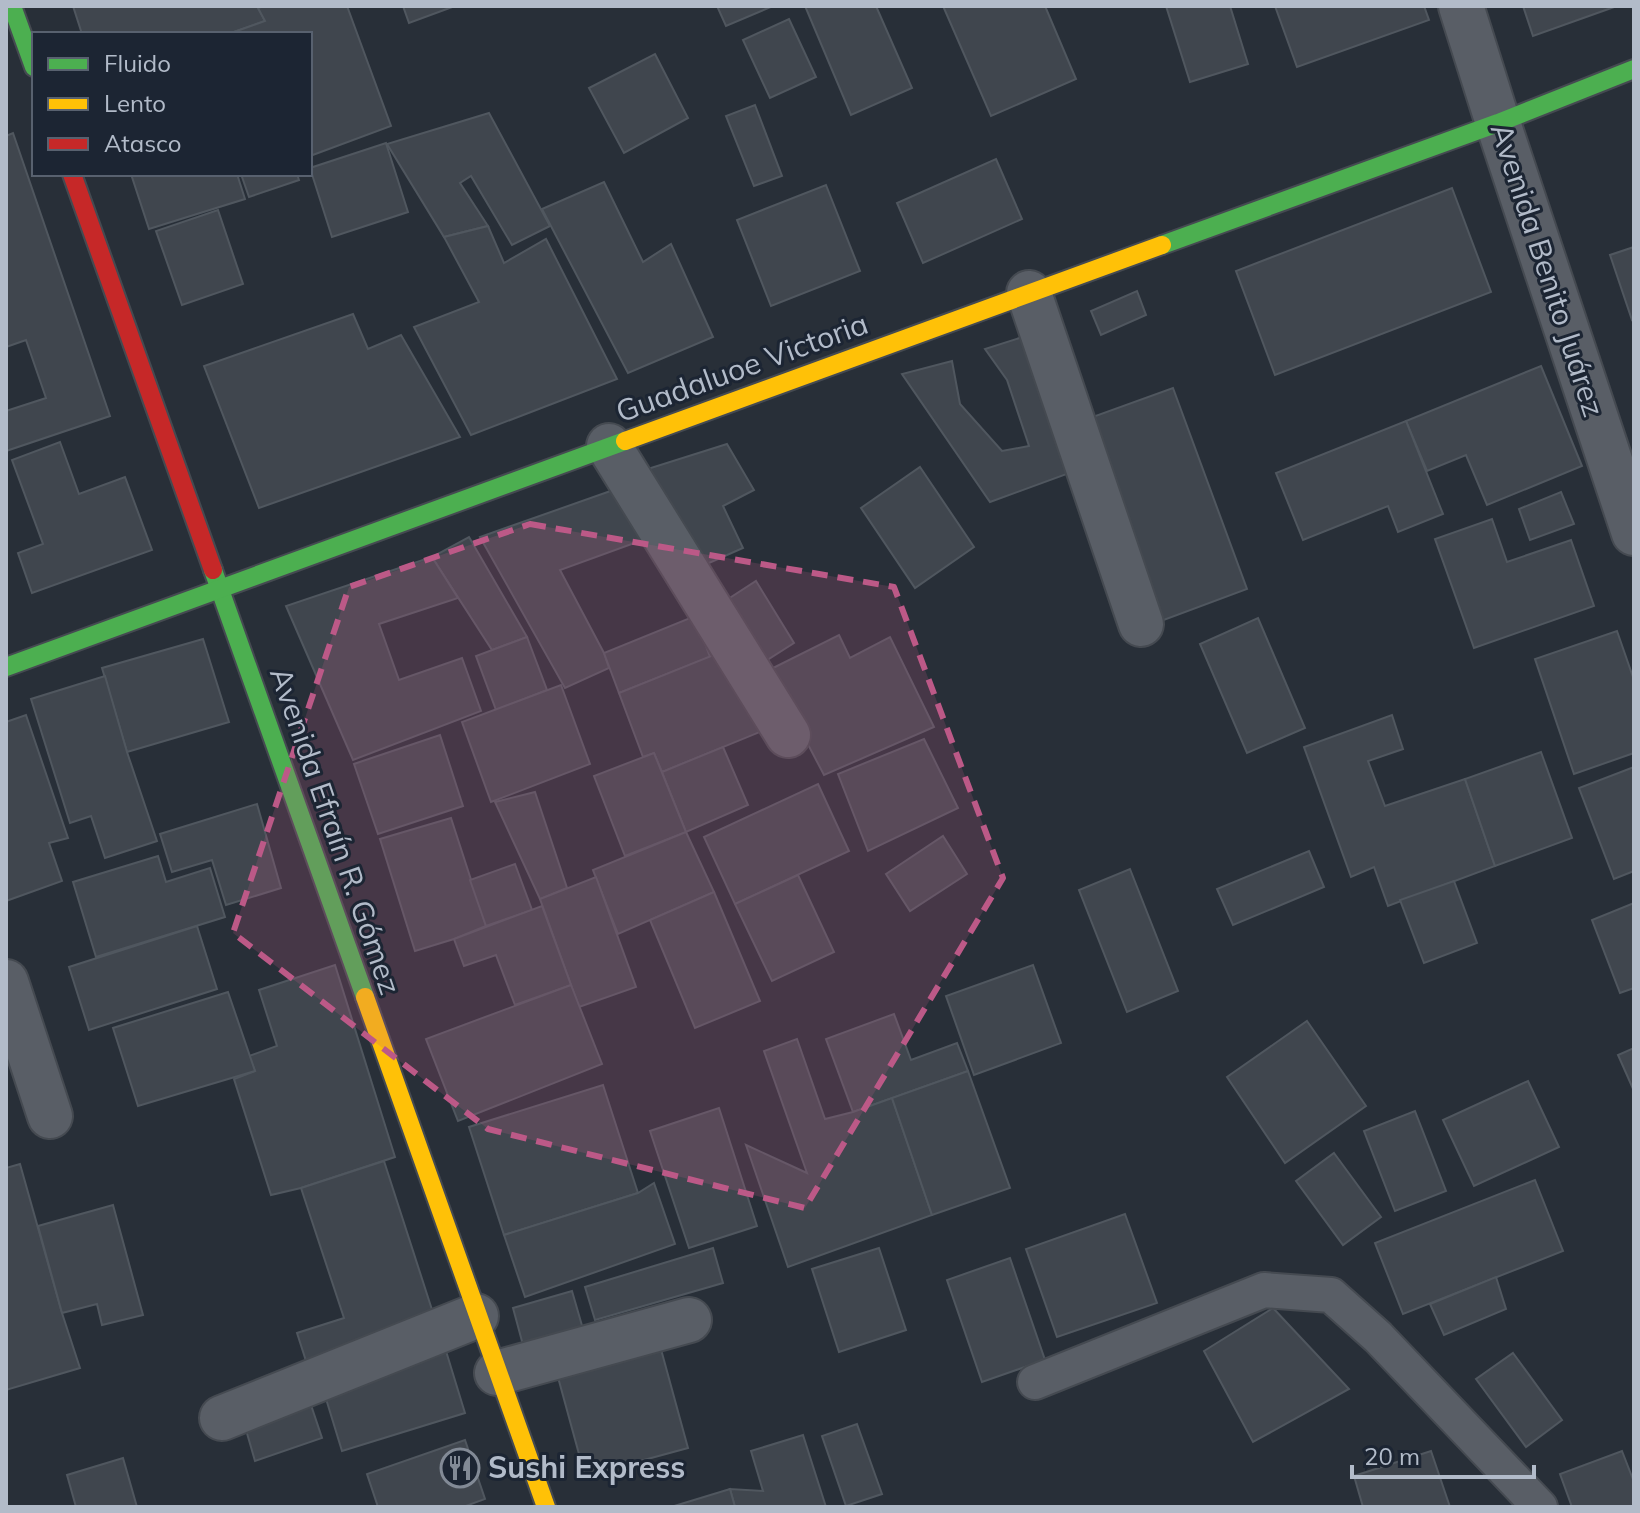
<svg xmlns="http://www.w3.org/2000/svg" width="1640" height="1513" viewBox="0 0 1640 1513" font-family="Mulish,sans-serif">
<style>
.building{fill:#40464e;stroke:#50575f;stroke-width:2}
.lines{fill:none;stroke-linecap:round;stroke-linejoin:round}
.lane-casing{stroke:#454a51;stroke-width:38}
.street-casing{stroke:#454a51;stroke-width:48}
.fast-casing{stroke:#454a51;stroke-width:22}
.slow-casing{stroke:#454a51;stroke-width:22}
.jam-casing{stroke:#454a51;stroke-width:22}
.lane{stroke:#595e66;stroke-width:34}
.street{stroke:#595e66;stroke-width:44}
.fast{stroke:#4caf50;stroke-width:18}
.slow{stroke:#ffc107;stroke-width:18}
.jam{stroke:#c62828;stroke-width:18}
.marked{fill:#bc5987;fill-opacity:0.2;stroke:#bc5987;stroke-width:6;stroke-dasharray:16 10;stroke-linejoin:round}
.labels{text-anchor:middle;stroke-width:6;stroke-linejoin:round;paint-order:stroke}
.street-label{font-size:30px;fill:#b2bbc9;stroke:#1c2533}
.poi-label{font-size:30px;font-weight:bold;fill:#b2bbc9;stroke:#1c2533;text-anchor:start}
</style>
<rect width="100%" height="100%" fill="#282f38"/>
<g class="building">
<polygon points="73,6 257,6 265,21 228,34 82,34"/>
<polygon points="264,6 347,6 391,126 310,156 310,34 234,34 234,32 265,21 258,8"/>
<polygon points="403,6 455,6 409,23"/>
<polygon points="717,6 773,6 726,26"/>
<polygon points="805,6 876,6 912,88 851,115"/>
<polygon points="943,6 1045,6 1076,79 991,116"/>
<polygon points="1166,6 1230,6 1248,64 1190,82"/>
<polygon points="1275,6 1424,6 1429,20 1297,67"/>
<polygon points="1523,6 1617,6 1533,36"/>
<polygon points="789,19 816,77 770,98 743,40"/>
<polygon points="655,54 688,118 624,153 589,88"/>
<polygon points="755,105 782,176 754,186 726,116"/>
<polygon points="489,113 550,226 512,245 471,176 460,183 488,226 444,237 387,144"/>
<polygon points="13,133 110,416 6,451 6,411 46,398 26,340 6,347 6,136"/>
<polygon points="386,143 408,212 332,237 310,168"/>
<polygon points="996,159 1022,219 923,263 897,203"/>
<polygon points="131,174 237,174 245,199 149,229"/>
<polygon points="241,174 297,174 299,180 249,197"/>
<polygon points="604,182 643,262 671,244 713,337 628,373 542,209"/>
<polygon points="826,185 860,271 771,306 737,220"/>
<polygon points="1452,188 1491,292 1275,375 1236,271"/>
<polygon points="218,210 243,284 182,305 156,231"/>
<polygon points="488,226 504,263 546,239 617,379 471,435 414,327 479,302 444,237"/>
<polygon points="1634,247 1634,319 1632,320 1610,255"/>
<polygon points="1137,291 1146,315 1101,335 1091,311"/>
<polygon points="353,314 368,349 401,335 460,437 259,508 204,366"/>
<polygon points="1035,333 1075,471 990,502 902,374 952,361 960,404 1002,451 1029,446 1007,380 985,349"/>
<polygon points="1541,366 1582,466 1487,505 1466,455 1427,471 1406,421"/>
<polygon points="1173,388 1247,589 1161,621 1087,419"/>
<polygon points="1406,421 1443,514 1398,532 1388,506 1303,540 1276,473"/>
<polygon points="60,442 79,494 125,477 152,550 32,593 18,553 43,544 12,460"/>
<polygon points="727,444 754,490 723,506 743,548 700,567 638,472"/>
<polygon points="920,467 974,547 915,588 861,508"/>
<polygon points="619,488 651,537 560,570 604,653 609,668 565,688 480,537"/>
<polygon points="1561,492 1574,524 1530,540 1519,509"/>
<polygon points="1492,519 1507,562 1571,540 1594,606 1474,648 1435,539"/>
<polygon points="469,537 527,637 492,650 432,557"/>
<polygon points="432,557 458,598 379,624 399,680 462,658 481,711 353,760 286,606"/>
<polygon points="756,581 794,643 764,662 725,601"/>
<polygon points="695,616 710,657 619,693 604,653"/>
<polygon points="1258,618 1305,728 1247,753 1200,644"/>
<polygon points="1617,631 1634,680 1634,753 1574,774 1535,659"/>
<polygon points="839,635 850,658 890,637 934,727 824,775 769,670"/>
<polygon points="527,637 547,690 496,710 476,656"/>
<polygon points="203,639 229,722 127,752 102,668"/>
<polygon points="721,652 767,729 662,772 654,753 643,757 619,693"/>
<polygon points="105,676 127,752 157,841 105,858 91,816 70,823 31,699"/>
<polygon points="561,685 590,764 491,802 462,722"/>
<polygon points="26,715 68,838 49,843 62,881 6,901 6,722"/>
<polygon points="1392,715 1403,749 1368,761 1385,806 1465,779 1495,866 1388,906 1374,867 1351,877 1304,747"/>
<polygon points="440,735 463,806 378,834 354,764"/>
<polygon points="924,739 958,808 868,851 838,774"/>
<polygon points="723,747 748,805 686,832 662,772"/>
<polygon points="1541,752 1572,838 1495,866 1465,779"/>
<polygon points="654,753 686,832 625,856 594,776"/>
<polygon points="1634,767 1634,871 1614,879 1579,788"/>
<polygon points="818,784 849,851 735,904 704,837"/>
<polygon points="535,792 567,888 540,899 495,802"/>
<polygon points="257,804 281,888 226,905 212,860 172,872 160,834"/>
<polygon points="451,818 486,926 454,939 415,951 380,839"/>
<polygon points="686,832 714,892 618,934 593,870"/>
<polygon points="943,836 967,874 910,911 886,874"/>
<polygon points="1309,851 1324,887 1233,925 1217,889"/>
<polygon points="158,856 166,882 210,868 225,917 96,957 73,882"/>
<polygon points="515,864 532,910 486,926 470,880"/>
<polygon points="1130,869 1178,991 1127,1012 1079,890"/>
<polygon points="798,875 834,952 772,981 735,904"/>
<polygon points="596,877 636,987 579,1007 540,899"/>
<polygon points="1454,881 1477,943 1424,963 1400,900"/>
<polygon points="714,892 760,1001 695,1028 650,920"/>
<polygon points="1634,903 1634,988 1620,993 1592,920"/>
<polygon points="542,906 571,985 515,1005 496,955 464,966 454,939"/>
<polygon points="197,926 217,989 89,1030 69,967"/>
<polygon points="335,965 395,1157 301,1188 271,1195 234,1079 255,1071 249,1056 277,1046 259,990"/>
<polygon points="1033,965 1061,1043 974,1075 946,996"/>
<polygon points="571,985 602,1064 458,1121 426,1039"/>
<polygon points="228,992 255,1071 138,1106 113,1028"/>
<polygon points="894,1014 911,1060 957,1043 968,1071 853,1112 826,1039"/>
<polygon points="1307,1021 1366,1106 1285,1163 1227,1077"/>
<polygon points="797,1039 825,1119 853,1112 892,1098 932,1215 788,1267 746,1145 807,1173 764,1051"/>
<polygon points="1634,1048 1634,1091 1618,1055"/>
<polygon points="968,1071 1010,1188 932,1215 892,1098"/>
<polygon points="1528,1081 1559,1147 1474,1186 1443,1120"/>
<polygon points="603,1085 638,1193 504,1235 469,1127"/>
<polygon points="719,1108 757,1226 689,1248 650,1131"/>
<polygon points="1415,1111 1446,1191 1395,1211 1364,1131"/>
<polygon points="1334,1153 1381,1217 1343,1245 1296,1181"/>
<polygon points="384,1161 435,1319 306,1361 297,1333 344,1318 301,1188"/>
<polygon points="20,1164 62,1313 80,1368 6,1390 6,1168"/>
<polygon points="1535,1180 1563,1251 1403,1314 1375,1243"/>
<polygon points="654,1183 675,1244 525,1297 504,1235 638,1193"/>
<polygon points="113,1205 143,1315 102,1325 97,1304 62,1313 38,1226"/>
<polygon points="1125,1214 1157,1303 1057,1337 1026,1249"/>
<polygon points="713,1248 723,1283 595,1320 585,1287"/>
<polygon points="879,1248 906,1330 839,1352 812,1269"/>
<polygon points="1010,1258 1045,1360 982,1382 947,1280"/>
<polygon points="1496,1277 1506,1309 1444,1335 1430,1304"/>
<polygon points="572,1291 583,1329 523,1345 513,1308"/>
<polygon points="1273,1308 1349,1389 1253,1442 1204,1351"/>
<polygon points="656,1331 688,1448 585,1476 553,1359"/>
<polygon points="446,1351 465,1413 342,1451 323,1389"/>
<polygon points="1513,1353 1562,1420 1526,1447 1476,1379"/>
<polygon points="310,1402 322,1438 255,1461 244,1423"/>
<polygon points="857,1424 882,1494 846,1506 822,1436"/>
<polygon points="803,1435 826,1507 735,1507 730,1489 763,1491 751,1451"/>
<polygon points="465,1440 485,1499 463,1507 378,1507 367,1474"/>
<polygon points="1431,1451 1450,1507 1363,1507 1354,1476"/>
<polygon points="1622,1451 1634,1482 1634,1507 1572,1507 1560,1474"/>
<polygon points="123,1458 137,1507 76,1507 67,1475"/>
<polygon points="730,1489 735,1507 671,1507"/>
</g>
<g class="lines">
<defs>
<polyline id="lane" points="1035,1382 1264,1290 1331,1295 1378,1337 1540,1507"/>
<g id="street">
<polyline points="1461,6 1498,123 1634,533"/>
<polyline points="1029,293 1141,624"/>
<polyline points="609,446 788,735"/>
<polyline points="6,982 50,1116"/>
<polyline points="497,1373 689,1320"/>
<polyline points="222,1418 476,1316"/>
</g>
<g id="fast">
<polyline points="12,6 34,67"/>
<polyline points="1162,245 1498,123 1634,69"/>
<polyline points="213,570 365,997"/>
<polyline points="6,667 625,441"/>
</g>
<g id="slow">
<polyline points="625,441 1162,245"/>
<polyline points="365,997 546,1507"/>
</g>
<polyline id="jam" points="72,174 213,570"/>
</defs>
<use href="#lane" class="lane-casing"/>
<use href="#street" class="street-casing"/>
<use href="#fast" class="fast-casing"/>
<use href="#slow" class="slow-casing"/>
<use href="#jam" class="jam-casing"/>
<use href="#lane" class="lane"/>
<use href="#street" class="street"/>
<use href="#fast" class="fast"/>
<use href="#slow" class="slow"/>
<use href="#jam" class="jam"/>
</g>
<path class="marked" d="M530,524L894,587L1003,878L805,1208L488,1129L233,933L349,587Z"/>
<defs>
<symbol id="restaurant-ring" viewBox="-11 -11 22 22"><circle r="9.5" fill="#1c2533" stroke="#828a96" stroke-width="1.5"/><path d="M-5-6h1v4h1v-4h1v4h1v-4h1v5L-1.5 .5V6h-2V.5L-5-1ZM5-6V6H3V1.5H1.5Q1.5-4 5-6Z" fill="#828a96"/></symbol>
</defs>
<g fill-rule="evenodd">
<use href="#restaurant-ring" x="438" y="1446" width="44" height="44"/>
</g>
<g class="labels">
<g class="street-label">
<text transform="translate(1547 270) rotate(72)" y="10">Avenida Benito Juárez</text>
<text transform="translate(742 368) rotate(-20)" y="10">Guadaluoe Victoria</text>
<text transform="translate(335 831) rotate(71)" y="10">Avenida Efraín R. Gómez</text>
</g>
<g class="poi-label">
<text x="488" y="1478">Sushi Express</text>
</g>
</g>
<rect width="1640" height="1513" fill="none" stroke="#b2bbc9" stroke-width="16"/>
<rect x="32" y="32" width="280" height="144" fill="#1c2533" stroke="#58616f" stroke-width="2"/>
<rect x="48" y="58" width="40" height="12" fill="#4caf50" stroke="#58616f" stroke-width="2"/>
<text x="104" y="72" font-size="24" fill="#b2bbc9">Fluido</text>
<rect x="48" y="98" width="40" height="12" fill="#ffc107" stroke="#58616f" stroke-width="2"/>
<text x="104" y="112" font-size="24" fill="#b2bbc9">Lento</text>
<rect x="48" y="138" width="40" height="12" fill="#c62828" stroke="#58616f" stroke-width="2"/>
<text x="104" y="152" font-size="24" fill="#b2bbc9">Atasco</text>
<path d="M1352 1465v12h182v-12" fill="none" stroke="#b2bbc9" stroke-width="4"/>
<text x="1364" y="1465" font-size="24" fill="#b2bbc9" stroke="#1c2533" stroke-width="6" paint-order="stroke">20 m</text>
</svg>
